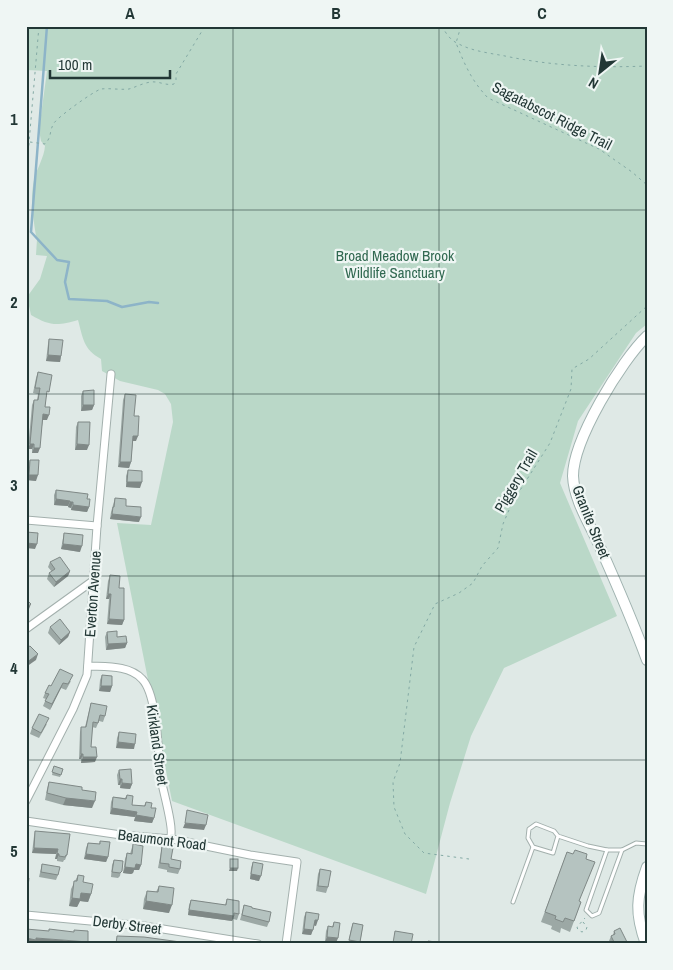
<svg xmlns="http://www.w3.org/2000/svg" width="673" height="970" viewBox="0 0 673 970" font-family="'Archivo Narrow',sans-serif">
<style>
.green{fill:#bad8c8}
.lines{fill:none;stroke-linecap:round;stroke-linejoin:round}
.stream{stroke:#8db4c8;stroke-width:2.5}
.lane-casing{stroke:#a3b0ad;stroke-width:5}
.street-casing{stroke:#a3b0ad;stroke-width:9}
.secondary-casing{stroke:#a0b3b0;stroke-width:12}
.path{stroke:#83a9a4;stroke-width:1;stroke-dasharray:2.5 4;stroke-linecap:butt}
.lane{stroke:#fff;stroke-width:3}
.street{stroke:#fff;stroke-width:7}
.secondary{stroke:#fff;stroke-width:10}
.wall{fill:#9ca8a5}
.shaded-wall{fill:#7f8886}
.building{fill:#b5c3c0;stroke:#7f8886}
.grid{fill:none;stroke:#223735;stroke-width:1;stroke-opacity:0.55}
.labels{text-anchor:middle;stroke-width:4.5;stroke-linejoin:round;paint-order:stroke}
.street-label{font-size:15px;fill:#223735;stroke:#eff6f4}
.park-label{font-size:15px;fill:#316951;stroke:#eff6f4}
.neatline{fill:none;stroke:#223735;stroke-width:2}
.grid-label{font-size:16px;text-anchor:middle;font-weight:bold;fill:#223735}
</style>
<rect width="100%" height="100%" fill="#dfe9e6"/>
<path class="green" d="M26,26H647V324L636,333L578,421L560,483L617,616L504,668L471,736L450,803L426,894L172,801L117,523L151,525L173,422L171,404L165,394L158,390L120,381L102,371L101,359C83,349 83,338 78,320C57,326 50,326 31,315L27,297L40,279L47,256L36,255L37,239L36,236C33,217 30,199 34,180C37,168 44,158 45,146L41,141L39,130L47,71L26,70Z"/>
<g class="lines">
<polyline class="stream" points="47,26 31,232 57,260 69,262 65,282 69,299 107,301 122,307 149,302 158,303"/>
<defs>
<g id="lane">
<polyline points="558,836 553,853 533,847 528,838 529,829 536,824 554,831 558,836 588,846 607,850 622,850 636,843 647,844"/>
<polyline points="607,850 586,910 592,916 599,913 622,850"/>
<polyline points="513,902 533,847"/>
</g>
<g id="street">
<polyline points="26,520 97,526"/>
<polyline points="26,629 94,580"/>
<path d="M88,666C106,667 129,665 142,679C158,695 158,756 161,779C163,791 175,831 170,838"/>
<polyline points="26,801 73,709 87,675 97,526 111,374"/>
<polyline points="26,821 121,835 172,839 250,855 297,862 286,944"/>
<polyline points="26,915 144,926 258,944"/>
</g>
<g id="secondary">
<path d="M647,336C621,361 573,440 573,476C574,501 591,526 600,547C617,585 633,622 647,660"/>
<path d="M646,944C635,914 636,897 647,867"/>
</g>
</defs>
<use href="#lane" class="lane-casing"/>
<use href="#street" class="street-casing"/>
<use href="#secondary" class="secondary-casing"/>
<g class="path">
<path d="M442,26C445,32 450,40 457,43C471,51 489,53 505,56C552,66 599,68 647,66"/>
<path d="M461,26L456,43C465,65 471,80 488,98L599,149L632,172L647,185"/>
<path d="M30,142L45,144C52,137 49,131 54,123C59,116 94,91 101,89C110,88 120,90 129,89C136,87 143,83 151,82C159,81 166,86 174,84L176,81V74L205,26"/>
<polyline points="26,178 39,26"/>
<polyline points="469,859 424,853 405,834 394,807 393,782 400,763 414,647 435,604 459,593 473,583 482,566 498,548 503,524 512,503 550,443 571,389 572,369 589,359 647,306"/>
<polyline points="583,922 587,927 586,930 582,932 578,930 577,927 585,918"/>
</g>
<use href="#lane" class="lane"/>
<use href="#street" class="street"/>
<use href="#secondary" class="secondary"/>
</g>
<g class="wall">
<polygon points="49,339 61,356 60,362 46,361 48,344"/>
<polygon points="38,372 47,397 46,397 45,407 47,420 43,420 38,453 32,453 32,449 28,449 32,405 34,400 37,400 38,394 33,393 36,378"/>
<polygon points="83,391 94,405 92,410 81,411 81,396"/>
<polygon points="125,394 134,416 136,441 133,441 131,462 129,468 118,467 123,400"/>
<polygon points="78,422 87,450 75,450 76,427"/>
<polygon points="30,460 36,481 27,480 28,465"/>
<polygon points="128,470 140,488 126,487 126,476"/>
<polygon points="56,490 87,499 89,507 87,512 71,510 71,508 68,507 68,506 54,505 54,495"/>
<polygon points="115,498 139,522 110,519 111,512"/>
<polygon points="64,533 80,552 61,549 63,538"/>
<polygon points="50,562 70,571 68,576 54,587 47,579 49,573 52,572 48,567"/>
<polygon points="110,575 119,588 124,620 122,625 107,624 109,599 106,599 108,581"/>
<polygon points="50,627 70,632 68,637 59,645 48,633"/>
<polygon points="107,632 117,637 127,643 125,648 106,650 105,637"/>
<polygon points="102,675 112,686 110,692 99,691 100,680"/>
<polygon points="71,681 66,690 61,688 50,710 43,706 46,699 43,698 45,693 51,686"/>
<polygon points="91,703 105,716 103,722 99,721 96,728 92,727 91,747 95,762 81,763 81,759 79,759 80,732 81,727 85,727"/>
<polygon points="47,724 39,738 30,734 32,728"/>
<polygon points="119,732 134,749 116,748 117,738"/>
<polygon points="54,766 63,769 60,777 52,775"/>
<polygon points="119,770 132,784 130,789 120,788 120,785 118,785 117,775"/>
<polygon points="49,782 82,790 92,808 63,805 45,800 47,789"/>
<polygon points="127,795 132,805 144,806 146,802 151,808 154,818 152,823 134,821 135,817 110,814 111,802 113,797 125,798"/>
<polygon points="35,831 67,855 65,860 64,860 63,862 57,861 57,859 55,859 56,854 32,853 34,836"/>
<polygon points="100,841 108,857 106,862 84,859 86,848 88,843 99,844"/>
<polygon points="133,844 141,865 139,870 134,870 133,873 131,874 123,873 125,859 127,853 130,854"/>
<polygon points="162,846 171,859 180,869 178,874 167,872 167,870 158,868 161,852"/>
<polygon points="567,852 586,859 579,902 581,902 570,932 561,928 560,933 551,929 552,926 541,922"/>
<polygon points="114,860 123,861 120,876 118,878 111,877 112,865"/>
<polygon points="253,862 259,881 250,879 251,868"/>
<polygon points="42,864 58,875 56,880 39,877"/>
<polygon points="320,869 328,887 326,893 316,891 318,874"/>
<polygon points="78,875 91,894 88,902 80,901 77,907 69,906 71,889"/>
<polygon points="159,886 169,913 143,909 144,899 147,891 156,892"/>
<polygon points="227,899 239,914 237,920 233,919 232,921 188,915 189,905 191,900 225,905"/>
<polygon points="244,905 252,908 269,922 267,927 240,920"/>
<polygon points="306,912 316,926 314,925 311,935 302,934 304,917"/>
<polygon points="334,922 336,943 325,942 326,931 328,926 332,927"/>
<polygon points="353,923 363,925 360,944 348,944 351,929"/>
<polygon points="614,931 628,944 611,944 609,941 611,936 613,935"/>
</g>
<g class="shaded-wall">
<polygon points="48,355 61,356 60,362 46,361"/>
<polygon points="83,405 94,405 92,410 81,411"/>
<polygon points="43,414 49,415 47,420 41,420"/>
<polygon points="133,436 138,436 136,441 131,441"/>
<polygon points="30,444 34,444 32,449 28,449"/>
<polygon points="77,444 89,445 87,450 75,450"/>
<polygon points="34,448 40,448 38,453 32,453"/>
<polygon points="120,462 131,462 129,468 118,467"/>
<polygon points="29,475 38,475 36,481 27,480"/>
<polygon points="127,482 142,482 140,488 126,487"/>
<polygon points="56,499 70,501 68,506 54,505"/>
<polygon points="70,502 73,502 71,508 68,507"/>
<polygon points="73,505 89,507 87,512 71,510"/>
<polygon points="112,514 141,517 139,522 110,519"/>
<polygon points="26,543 37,544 35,549 26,548"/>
<polygon points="63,544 82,546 80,552 61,549"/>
<polygon points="70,571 68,576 54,587 56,582"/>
<polygon points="108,594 111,594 109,599 106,599"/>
<polygon points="31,604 29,609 26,611 26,608"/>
<polygon points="109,619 124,620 122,625 107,624"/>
<polygon points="70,632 68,637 59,645 61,640"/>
<polygon points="127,643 125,648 106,650 108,644"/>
<polygon points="38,654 36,660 26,667 26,663"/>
<polygon points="63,683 61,688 50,710 52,704"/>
<polygon points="101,686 112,686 110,692 99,691"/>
<polygon points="118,742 135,744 134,749 116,748"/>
<polygon points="81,754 83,754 81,759 79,759"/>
<polygon points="83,757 97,757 95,762 81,763"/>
<polygon points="120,779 122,779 120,785 118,785"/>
<polygon points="122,783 132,784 130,789 120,788"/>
<polygon points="66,798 95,801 92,808 63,805"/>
<polygon points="112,808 137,812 135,817 110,814"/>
<polygon points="136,815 154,818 152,823 134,821"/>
<polygon points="185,823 206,825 204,830 183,828"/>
<polygon points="34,848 58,849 56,854 32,853"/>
<polygon points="57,853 59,854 57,859 55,859"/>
<polygon points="86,854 108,857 106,862 84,859"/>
<polygon points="136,864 141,865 139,870 134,870 133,873 131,874 123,873 125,867"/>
<polygon points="230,868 238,868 237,871 229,871"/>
<polygon points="251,874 261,876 259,881 250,879"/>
<polygon points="81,893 91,894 88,902 80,901 77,907 69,906 72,898"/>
<polygon points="146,901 172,905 169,913 143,909"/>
<polygon points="189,910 234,916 232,921 188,915"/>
<polygon points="315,920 318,920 316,926 313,925"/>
<polygon points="304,929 313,930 311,935 302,934"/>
<polygon points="327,937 338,938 336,943 325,942"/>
<polygon points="26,938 36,938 88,942 87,944 48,944 35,943 34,944 26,944"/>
</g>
<g class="building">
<polygon points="49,339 63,340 61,356 48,355"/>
<polygon points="38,372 52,375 49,392 47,391 45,407 50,407 49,415 43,414 40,448 34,448 34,444 30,444 34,400 38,400 40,388 35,388"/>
<polygon points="94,390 94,405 83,405 83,391"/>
<polygon points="125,394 136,395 134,416 139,416 138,436 133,436 131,462 120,462"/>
<polygon points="78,422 90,422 89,445 77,444"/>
<polygon points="30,460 39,460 38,475 29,475"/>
<polygon points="128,470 142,471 142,482 127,482"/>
<polygon points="56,490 88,494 87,499 90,499 89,507 73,505 73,502 70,502 70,501 56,499"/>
<polygon points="115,498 126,499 126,506 141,507 141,517 112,514 113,507 114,507"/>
<polygon points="26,532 38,533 37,544 26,543"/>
<polygon points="64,533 83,535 82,546 63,544"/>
<polygon points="60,557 70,571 56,582 49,573 55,569 50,562"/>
<polygon points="110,575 120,576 119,588 124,588 124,620 109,619 111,594 108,594"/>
<polygon points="26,599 31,604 26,608"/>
<polygon points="60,619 70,632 61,640 50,627"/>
<polygon points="117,631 117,637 126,636 127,643 108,644 107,632"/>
<polygon points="30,646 38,654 26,663 26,648"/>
<polygon points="60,669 73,675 68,684 63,683 52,704 45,701 49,694 45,693 49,685 51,686"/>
<polygon points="102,675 112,676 112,686 101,686"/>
<polygon points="91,703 107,706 105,716 100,715 98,723 93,722 91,747 96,747 97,757 83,757 83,754 81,754 81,727 86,727"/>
<polygon points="39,714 49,718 41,733 32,728"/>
<polygon points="119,732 136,734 135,744 118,742"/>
<polygon points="54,766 63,769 61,775 52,772"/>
<polygon points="131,769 132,784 122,783 122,779 120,779 119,770"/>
<polygon points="49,782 82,787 82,790 96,792 95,801 66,798 47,793"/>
<polygon points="127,795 133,796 132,805 145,806 146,802 152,803 151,808 156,808 154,818 136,815 137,812 112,808 113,797 126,799"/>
<polygon points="187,810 208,815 206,825 185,823"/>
<polygon points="35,831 70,834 67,855 66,855 65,857 59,856 59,854 57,853 58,849 34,848"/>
<polygon points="100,841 110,842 108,857 86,854 88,843 100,844"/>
<polygon points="133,844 143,846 141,865 136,864 135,868 133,868 125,867 127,853 132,854"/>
<polygon points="162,846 173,848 171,859 181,861 180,869 169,867 169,864 160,863"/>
<polygon points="575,850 587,854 586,859 595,862 579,901 581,902 574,921 565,918 563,922 555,919 556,916 545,912 567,852 573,854"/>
<rect x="230" y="859" width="8" height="9"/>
<polygon points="114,860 123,861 122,871 120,873 112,872"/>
<polygon points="253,862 263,864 261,876 251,874"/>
<polygon points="42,864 60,867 58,875 41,872"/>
<polygon points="320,869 331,871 328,887 318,886"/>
<polygon points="78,875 84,876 83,882 93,884 91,894 81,893 80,899 72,898 74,881 77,881"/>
<polygon points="26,877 29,878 27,895 26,895"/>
<polygon points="159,886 174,888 172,905 146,901 147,891 158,892"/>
<polygon points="227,899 239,901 239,914 234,913 234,916 189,910 191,900 226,905"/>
<polygon points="244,905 252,907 252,908 271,912 269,922 242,915"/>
<polygon points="306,912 319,914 318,920 315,920 313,930 304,929"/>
<polygon points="334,922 340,923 338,938 327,937 328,926 333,927"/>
<polygon points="353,923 363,925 360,942 349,940"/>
<polygon points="620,928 628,944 615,944 611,936 615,934 614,931"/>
<polygon points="26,929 49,931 49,929 74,932 74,930 88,931 88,942 36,938 36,940 26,938"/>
<polygon points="395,931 413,934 411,944 393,943"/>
<polygon points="117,936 144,937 195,944 116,944"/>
<polygon points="428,941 444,943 444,944 427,944"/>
</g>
<path class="grid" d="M233,26V944M439,26V944M26,210H647M26,394H647M26,576H647M26,760H647"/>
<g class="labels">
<g class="street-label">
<text transform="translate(552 116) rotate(27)" y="5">Sagatabscot Ridge Trail</text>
<text transform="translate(516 481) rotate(-60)" y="5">Piggery Trail</text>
<text transform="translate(591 522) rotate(68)" y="5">Granite Street</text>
<text transform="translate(93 594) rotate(-86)" y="5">Everton Avenue</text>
<text transform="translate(157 745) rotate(82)" y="5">Kirkland Street</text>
<text transform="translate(162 840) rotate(7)" y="5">Beaumont Road</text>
<text transform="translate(127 925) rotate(7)" y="5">Derby Street</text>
</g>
<g class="park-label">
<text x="395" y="261">Broad Meadow Brook<tspan x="395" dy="17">Wildlife Sanctuary</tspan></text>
</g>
</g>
<rect width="673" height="970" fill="none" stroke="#eff6f4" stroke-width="55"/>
<g transform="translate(600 72) rotate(210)" stroke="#eff6f4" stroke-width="4" paint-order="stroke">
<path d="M0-4L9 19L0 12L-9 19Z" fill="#223735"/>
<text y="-8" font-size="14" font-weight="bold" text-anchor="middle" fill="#223735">N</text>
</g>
<path d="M50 70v8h120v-8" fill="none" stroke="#223735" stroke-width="2.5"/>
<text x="58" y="70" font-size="15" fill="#223735" stroke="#eff6f4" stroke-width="4" paint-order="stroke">100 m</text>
<rect x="28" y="28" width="618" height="914" class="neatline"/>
<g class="grid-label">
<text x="130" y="19">A</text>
<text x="336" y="19">B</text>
<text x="542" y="19">C</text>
<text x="14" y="125">1</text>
<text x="14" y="308">2</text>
<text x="14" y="491">3</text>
<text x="14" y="674">4</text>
<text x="14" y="857">5</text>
</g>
</svg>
